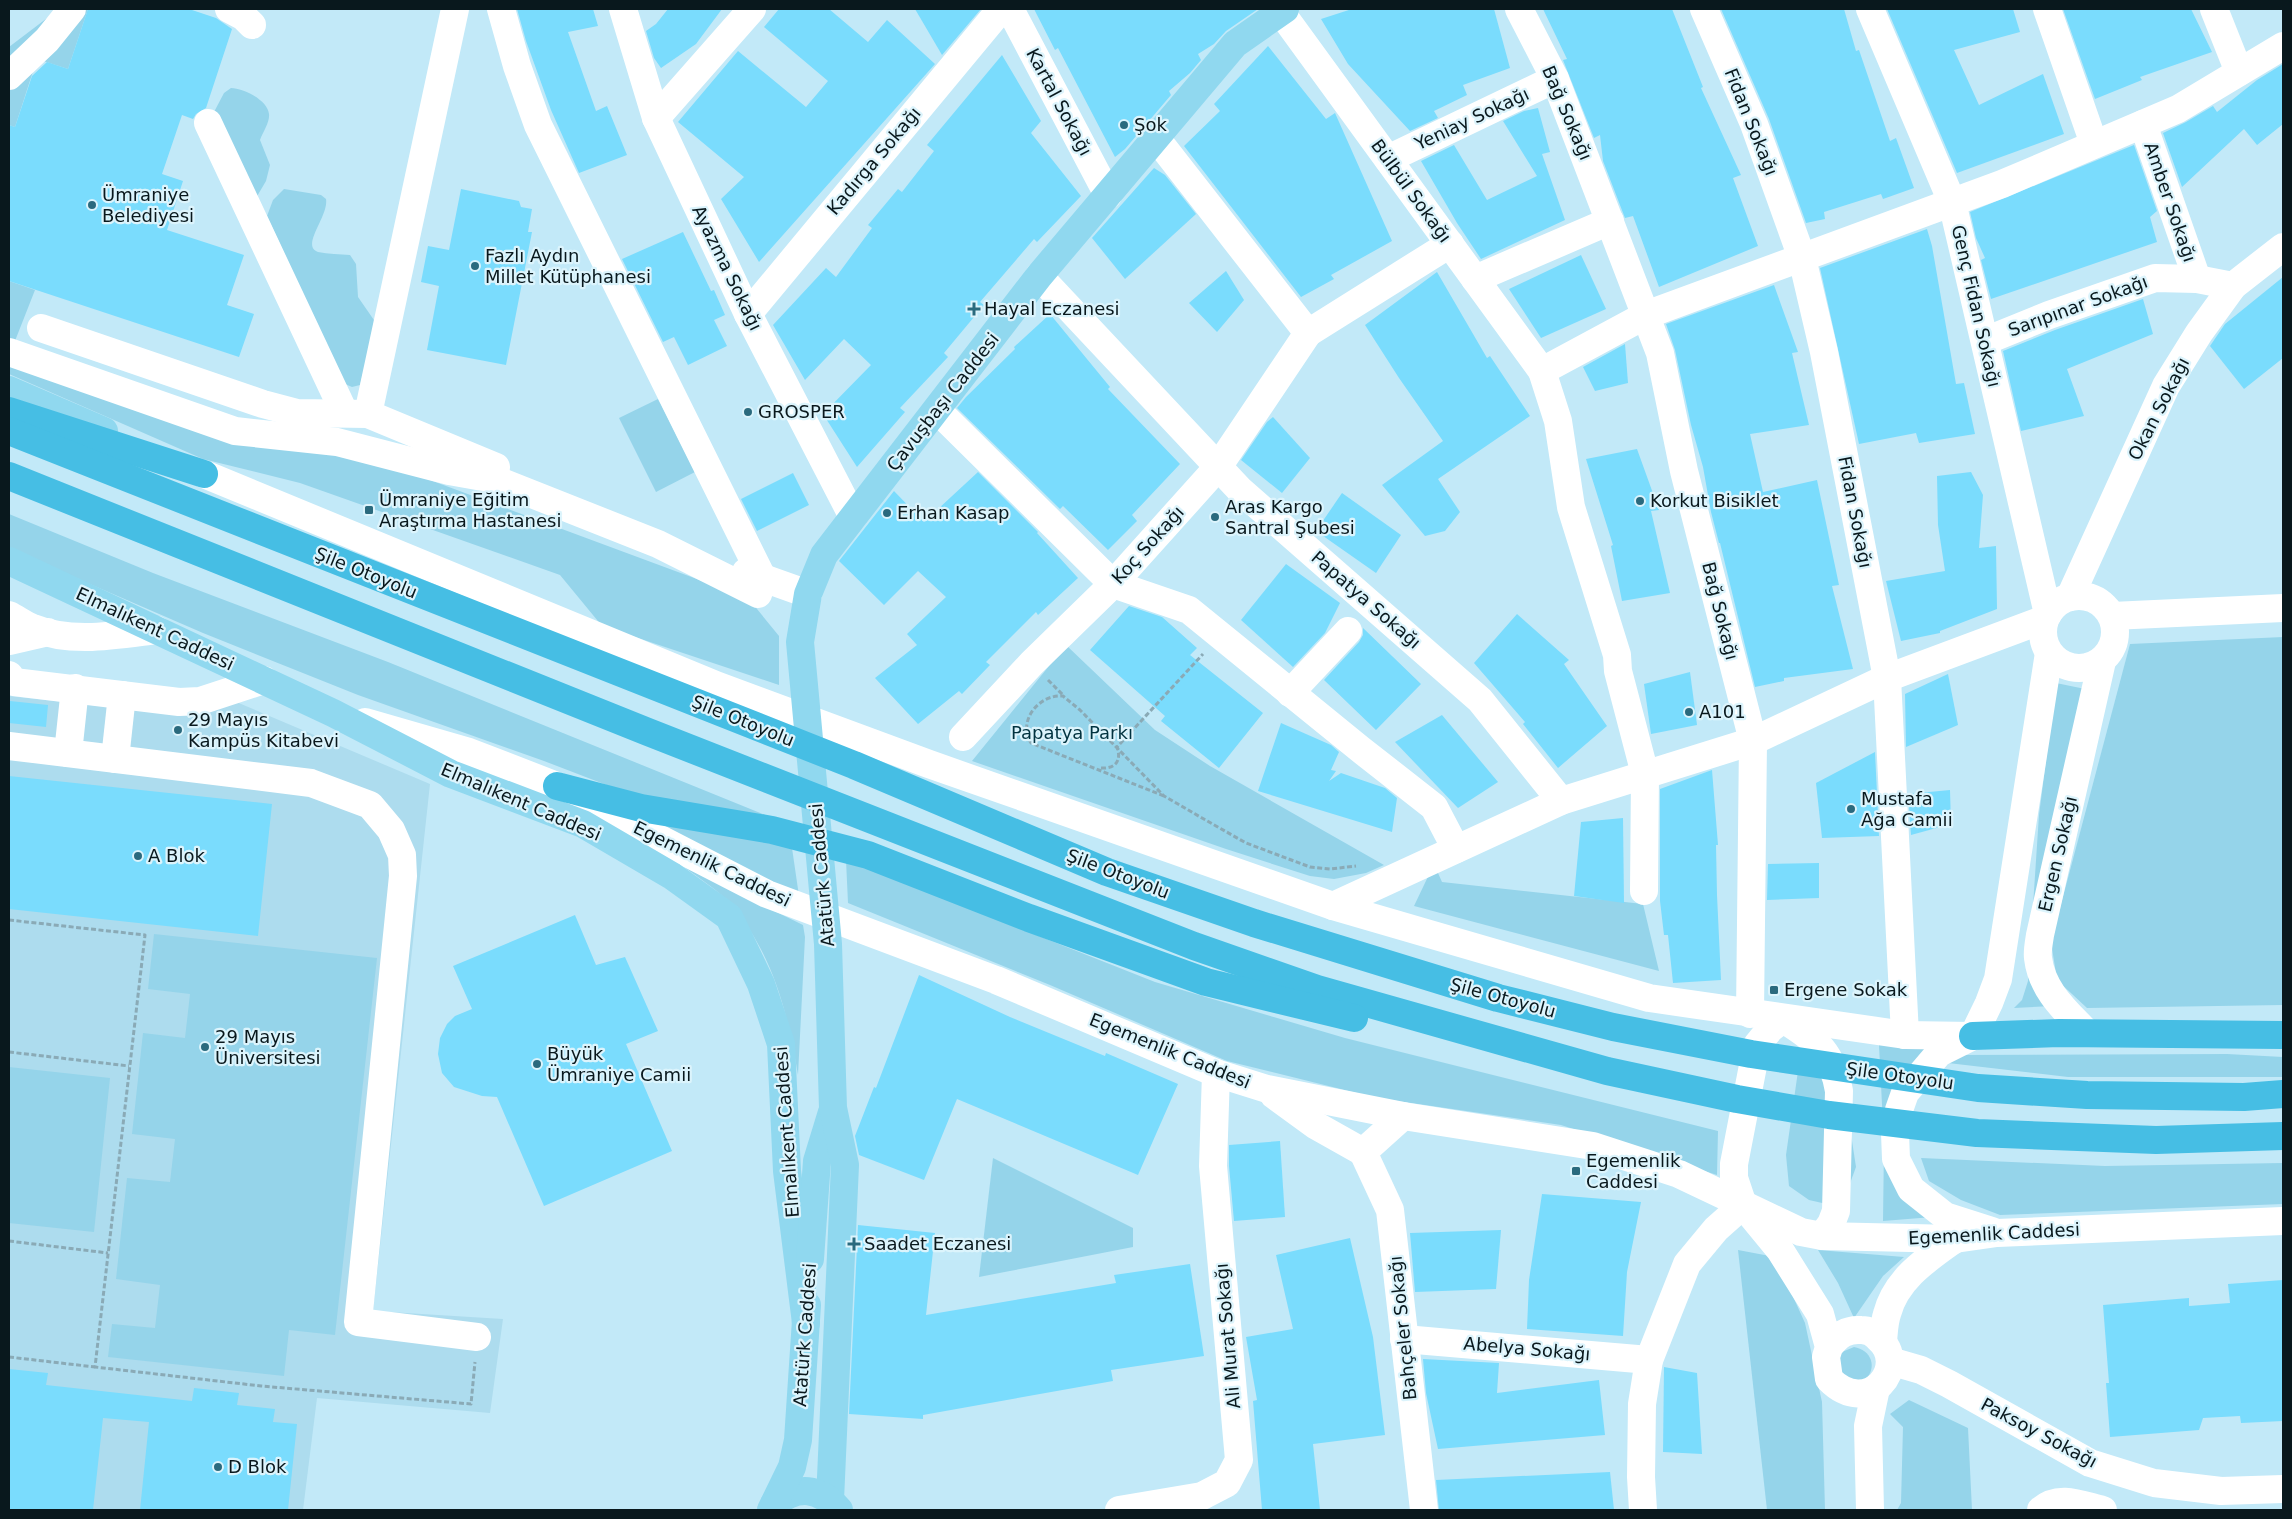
<svg xmlns="http://www.w3.org/2000/svg" width="2292" height="1519" viewBox="0 0 2292 1519" font-family="'DejaVu Sans',sans-serif">
<style>
.built{fill:#addcee}
.green{fill:#95d4ea}
.building{fill:#7adcfd}
.lines{fill:none;stroke-linecap:round;stroke-linejoin:round}
.path{stroke:#8aaab6;stroke-width:3;stroke-dasharray:5 2.5;stroke-linecap:butt}
.minor{stroke:#fff;stroke-width:28}
.major{stroke:#90d8ef;stroke-width:28}
.highway{stroke:#46bee4;stroke-width:28}
.poi-dot{fill:#2a6a7e;stroke:#dcf4fc;stroke-width:2}
.labels{text-anchor:middle;stroke-width:4.5;stroke-linejoin:round;paint-order:stroke}
.street-label{font-size:18px;fill:#09181d;stroke:#dcf4fc}
.poi-label{font-size:18px;fill:#09181d;stroke:#dcf4fc;text-anchor:start}
.park-label{font-size:18px;fill:#023340;stroke:#dcf4fc}
</style>
<rect width="100%" height="100%" fill="#c2e9f8"/>
<polygon class="built" points="9,696 200,717 234,701 430,784 373,1311 503,1319 490,1413 317,1398 303,1510 9,1510"/>
<g class="green">
<polygon points="59,9 88,9 68,69 37,59 15,127 9,125 9,47"/>
<path d="M231,88C243,88 268,100 269,114C270,122 263,132 260,140L270,165L266,181L256,198L214,112L224,93Z"/>
<path d="M284,189L321,195L326,199C329,216 300,246 318,252C328,254 340,254 350,255L356,264L358,297L376,323L360,385L352,387L345,384L267,216L273,200Z"/>
<polygon points="9,281 35,290 13,346 253,441 352,451 748,598 779,636 779,685 602,626 560,575 300,483 203,459 9,374"/>
<polygon points="658,399 695,472 656,492 619,418"/>
<polygon points="9,514 153,573 388,662 780,821 643,799 544,761 358,695 203,633 9,549"/>
<polygon points="2283,637 2283,1005 2087,1008 2057,980 2051,942 2130,644"/>
<polygon points="1066,645 1155,730 1210,766 1384,865 1366,873 1334,879 1310,876 1226,849 972,761"/>
<polygon points="2056,683 2090,690 2035,932 2052,1006 2014,1008 2022,1000 2028,981 2039,815"/>
<polygon points="650,821 731,833 792,848 799,896"/>
<polygon points="846,860 1155,982 1345,1038 1718,1131 1717,1175 1561,1125 1377,1098 1227,1061 1050,985 848,903"/>
<polygon points="1434,864 1442,882 1643,904 1659,971 1414,906"/>
<path d="M684,867L803,925L805,937L798,1075C788,1014 773,954 732,906C720,891 700,879 684,867Z"/>
<polygon points="154,934 377,958 335,1335 289,1330 284,1376 108,1357 112,1324 155,1328 160,1285 116,1279 127,1178 170,1182 175,1139 132,1134 143,1033 185,1038 190,994 148,989"/>
<polygon points="1879,1045 1935,1046 1897,1146 1945,1216 1883,1221 1884,1144"/>
<polygon points="1801,1050 1839,1056 1856,1167 1845,1197 1831,1205 1809,1200 1789,1186 1786,1155"/>
<polygon points="2227,1054 2283,1057 2283,1077 2068,1077 1948,1063 1958,1055"/>
<polygon points="9,1067 110,1078 94,1232 9,1223"/>
<polygon points="993,1158 1133,1228 1133,1247 979,1277"/>
<polygon points="1921,1158 2105,1166 2283,1163 2283,1204 2000,1215 1961,1200 1929,1181"/>
<polygon points="1738,1250 1775,1257 1805,1323 1822,1402 1825,1510 1767,1510"/>
<polygon points="1818,1250 1904,1257 1883,1276 1854,1318 1838,1283"/>
<path d="M1854,1347C1871,1350 1878,1367 1865,1380H1843L1838,1357L1842,1352Z"/>
<polygon points="1909,1400 1968,1428 1972,1510 1897,1510 1901,1503 1903,1427 1890,1414"/>
</g>
<g class="building">
<polygon points="88,9 189,9 216,18 232,29 206,108 196,114 193,119 182,115 162,174 183,181 167,230 244,255 227,305 254,314 239,357 9,281 9,125 15,127 32,76 47,62 68,69"/>
<polygon points="517,9 593,9 598,26 568,32 596,111 607,106 627,155 579,173 551,110 526,41"/>
<polygon points="668,9 722,9 696,44 661,68 654,58 646,31 656,24"/>
<polygon points="779,9 829,9 868,42 887,20 935,64 759,262 721,199 744,177 678,122 738,51 806,107 828,81 764,27"/>
<polygon points="915,9 981,9 942,55"/>
<polygon points="1034,9 1258,9 1226,31 1214,44 1198,54 1201,60 1190,73 1169,91 1171,95 1125,149 1115,157 1058,48 1055,50"/>
<polygon points="1352,9 1494,9 1510,68 1463,85 1467,95 1434,111 1438,118 1410,131 1348,64 1321,19"/>
<polygon points="1543,9 1672,9 1703,87 1701,88 1741,175 1733,178 1758,246 1659,287 1633,216 1625,218 1603,161 1600,135 1594,138 1563,60 1567,59"/>
<polygon points="1721,9 1844,9 1856,51 1859,50 1890,141 1896,138 1914,188 1883,199 1881,194 1824,212 1825,219 1806,223 1769,119"/>
<polygon points="1887,9 2013,9 2020,32 1954,50 1979,105 2043,74 2064,134 1957,173"/>
<polygon points="2063,9 2191,9 2212,52 2140,77 2142,80 2095,99"/>
<polygon points="1268,46 1326,119 1335,113 1392,241 1331,275 1334,279 1301,297 1184,146 1220,111 1214,104"/>
<polygon points="1002,55 1041,121 1031,133 1081,196 1037,242 1034,239 980,302 984,305 944,353 948,357 900,408 905,412 857,467 823,414 871,365 844,339 805,380 773,325 826,268 836,277 872,228 868,225 898,189 902,192 934,151 927,145"/>
<polygon points="2283,64 2283,124 2257,145 2244,129 2182,187 2163,133 2186,122 2213,106 2217,112 2257,80"/>
<polygon points="1538,108 1550,152 1542,154 1565,220 1481,259 1457,223 1421,161 1454,145 1487,200 1537,176 1503,121 1524,111"/>
<polygon points="2134,145 2157,211 2150,217 2157,242 1991,299 1981,260 1985,258 1976,238 1970,212"/>
<polygon points="1154,168 1165,175 1196,214 1125,279 1092,238"/>
<polygon points="461,189 519,201 521,207 532,209 528,232 532,232 506,365 427,350 439,286 421,282 428,246 449,250"/>
<polygon points="1927,229 1932,246 1956,384 1964,383 1975,434 1919,443 1916,433 1859,444 1820,268"/>
<polygon points="683,232 711,291 714,290 725,315 714,320 727,346 688,365 674,337 663,342 622,259"/>
<polygon points="1581,255 1606,309 1541,338 1509,289"/>
<polygon points="1226,271 1244,300 1217,332 1189,303"/>
<polygon points="1437,272 1487,358 1490,356 1530,416 1438,479 1460,512 1445,531 1425,536 1382,485 1443,441 1399,378 1365,325"/>
<polygon points="2283,277 2283,358 2244,389 2210,346 2225,324"/>
<polygon points="1774,285 1798,352 1792,353 1809,425 1750,434 1763,492 1817,480 1839,585 1832,586 1853,669 1784,678 1784,681 1755,687 1720,543 1719,543 1711,512 1703,467 1691,425 1675,350 1666,324"/>
<polygon points="2143,299 2153,334 2067,369 2084,416 2021,431 2003,351 2055,330"/>
<polygon points="1050,314 1110,387 1108,389 1180,464 1132,515 1137,521 1108,550 1063,506 1060,509 957,408 966,397 1015,349 1014,347"/>
<polygon points="1625,344 1628,383 1595,391 1583,367"/>
<polygon points="1273,417 1310,458 1282,493 1241,460 1267,422"/>
<polygon points="1637,449 1659,510 1651,511 1670,593 1622,601 1611,546 1613,545 1586,459"/>
<polygon points="978,472 1038,532 1037,533 1078,578 1038,615 1036,612 986,662 990,665 962,694 959,691 918,724 875,678 917,645 907,634 946,597 918,571 884,605 839,561 894,491 924,522"/>
<polygon points="1971,472 1983,495 1979,548 1996,546 1997,609 1940,631 1940,633 1901,641 1886,581 1945,571 1938,525 1937,476"/>
<polygon points="793,473 809,505 757,531 741,499"/>
<polygon points="1342,493 1401,535 1376,573 1316,531"/>
<polygon points="1286,564 1340,603 1325,633 1293,667 1241,620"/>
<polygon points="1129,606 1162,617 1197,648 1190,655 1263,713 1219,768 1161,721 1165,716 1090,650"/>
<polygon points="1517,614 1569,660 1564,664 1607,726 1558,768 1523,724 1525,722 1474,663"/>
<polygon points="1363,628 1421,684 1376,730 1324,680 1359,642 1363,635"/>
<polygon points="1690,672 1697,725 1651,734 1644,684"/>
<polygon points="1948,674 1958,725 1906,747 1905,694"/>
<polygon points="10,701 48,705 46,727 9,723"/>
<polygon points="1442,715 1498,782 1458,808 1395,742"/>
<polygon points="1281,723 1331,745 1339,752 1331,770 1336,771 1329,781 1341,773 1385,788 1397,798 1392,832 1258,791"/>
<polygon points="1875,752 1879,836 1822,838 1816,783"/>
<polygon points="1712,770 1718,845 1716,845 1717,895 1721,980 1673,983 1668,935 1664,935 1660,901 1660,789"/>
<polygon points="9,776 272,804 258,936 9,909"/>
<polygon points="1950,790 1951,824 1911,835 1908,794"/>
<polygon points="1623,818 1624,903 1574,896 1581,822"/>
<polygon points="1819,863 1819,898 1767,900 1768,864"/>
<polygon points="575,915 596,965 625,957 658,1031 626,1044 672,1151 544,1206 497,1097 482,1096 454,1087 442,1073 438,1054 440,1038 447,1024 455,1016 472,1009 453,966"/>
<polygon points="919,975 1010,1017 1105,1056 1106,1053 1178,1084 1138,1175 957,1099 924,1180 859,1155 855,1136 874,1087 876,1088"/>
<polygon points="1280,1141 1285,1217 1234,1221 1229,1166 1229,1145"/>
<polygon points="1542,1194 1641,1202 1627,1272 1623,1336 1527,1329 1529,1280"/>
<polygon points="858,1225 935,1233 926,1315 1116,1283 1114,1275 1190,1264 1204,1356 1111,1370 1113,1381 923,1415 923,1419 849,1414"/>
<polygon points="1501,1230 1496,1289 1415,1292 1410,1233"/>
<polygon points="1350,1238 1373,1337 1385,1435 1313,1444 1320,1510 1262,1510 1253,1401 1257,1400 1246,1337 1293,1329 1276,1255"/>
<polygon points="2283,1280 2283,1421 2241,1423 2240,1416 2203,1418 2199,1430 2110,1437 2106,1383 2109,1383 2103,1305 2189,1298 2189,1306 2230,1303 2228,1284"/>
<polygon points="1423,1359 1499,1363 1497,1393 1599,1380 1605,1435 1438,1449 1426,1393"/>
<polygon points="1664,1367 1697,1373 1702,1454 1663,1452"/>
<polygon points="9,1369 48,1373 46,1385 192,1401 194,1388 239,1393 237,1405 275,1409 273,1422 297,1424 288,1510 140,1510 149,1422 103,1418 93,1510 9,1510"/>
<polygon points="1610,1472 1614,1510 1439,1510 1436,1480"/>
</g>
<g class="lines">
<g class="path">
<polyline points="1048,680 1063,695"/>
<path d="M1101,768C1115,769 1122,761 1117,747L1203,654"/>
<path d="M1164,796L1031,743C1017,721 1039,694 1063,696L1080,710L1164,796L1202,818L1246,843L1310,867L1330,869L1356,866"/>
<polyline points="9,920 145,935 95,1367 261,1386 471,1404 475,1362"/>
<polyline points="9,1052 129,1066"/>
<polyline points="9,1241 108,1253"/>
<polyline points="9,1357 95,1367"/>
</g>
<g class="minor">
<polyline points="229,9 244,17 252,25"/>
<polyline points="623,9 656,118 748,314 853,517"/>
<polyline points="1010,9 1108,195"/>
<polyline points="1519,9 1555,79 1660,353 1684,471 1753,741 1750,1014"/>
<polyline points="1704,9 1754,124 1802,258 1824,352 1887,678 1905,1035"/>
<polyline points="1870,9 1952,202 2048,614"/>
<polyline points="2047,9 2094,144"/>
<polyline points="2214,9 2239,72"/>
<polyline points="1280,11 1542,371 1558,421 1571,507 1617,655 1618,671 1645,774 1644,891"/>
<polyline points="9,76 47,40 72,9"/>
<polyline points="656,118 752,9"/>
<polyline points="208,123 344,412"/>
<polyline points="2143,124 2197,279"/>
<polyline points="1156,138 1308,333 1450,244"/>
<polyline points="1388,159 1555,79"/>
<polyline points="1039,276 1240,490 1480,700 1561,801"/>
<polyline points="1475,279 1610,221"/>
<polyline points="748,314 1001,9"/>
<polyline points="41,328 263,404 297,413 368,414 496,467"/>
<polyline points="1985,341 2049,315 2155,278 2197,279 2233,286"/>
<polyline points="9,352 235,431 337,442 449,471 494,479 658,544 758,594 763,579 538,125 517,66 501,9"/>
<polyline points="1542,371 1646,315 2002,184 2178,109 2283,46"/>
<polyline points="937,410 1113,584 1189,610 1360,749 1434,807 1456,849"/>
<polyline points="368,414 455,9"/>
<polyline points="204,474 718,686 929,764 1333,906 1649,998 1905,1035 1973,1036"/>
<polyline points="746,572 808,594"/>
<circle cx="2079" cy="632" r="36"/>
<polyline points="2070,597 2166,386 2199,333 2233,286 2283,247"/>
<path d="M9,615C17,619 25,625 33,628C72,644 117,635 157,630"/>
<polyline points="2112,616 2283,608"/>
<polyline points="9,641 48,632"/>
<polyline points="9,675 14,682 179,702 200,701 264,680"/>
<polyline points="1290,693 1348,631"/>
<polyline points="365,722 469,752 557,786 767,894 996,980 1216,1073 1267,1089 1403,1116 1593,1146 1679,1174 1801,1232 1822,1236 1955,1239 1997,1233 2283,1221"/>
<polyline points="963,737 1032,663 1113,584 1218,467 1308,333"/>
<polyline points="9,746 311,783 370,805 391,830 402,855 403,876 358,1322 477,1337"/>
<polyline points="68,753 75,688"/>
<polyline points="115,759 122,695"/>
<polyline points="1333,906 1561,801 1753,741 1887,678 2045,619"/>
<path d="M1783,1019L1770,1029L1757,1045L1734,1164V1178L1743,1205L1780,1250L1820,1314L1829,1347L1826,1357L1829,1379C1868,1419 1911,1366 1878,1338C1874,1333 1868,1330 1861,1330C1847,1329 1838,1335 1829,1347"/>
<path d="M1786,1021C1817,1040 1833,1054 1839,1091L1836,1211L1831,1224L1822,1236"/>
<path d="M2087,1033C2066,1011 2042,991 2038,958C2037,951 2039,942 2040,935L2102,661"/>
<polyline points="1973,1036 1989,1003 1998,979 2049,653"/>
<polyline points="1971,1037 1939,1053 1905,1093 1899,1110 1895,1133 1896,1159 1911,1189 1945,1216 1992,1231"/>
<polyline points="1274,1095 1315,1125 1363,1152"/>
<polyline points="1363,1152 1390,1210 1424,1510"/>
<polyline points="1363,1152 1403,1116"/>
<polyline points="1404,1339 1649,1360"/>
<path d="M1883,1341C1884,1332 1884,1323 1887,1314C1896,1279 1927,1259 1955,1239"/>
<polyline points="1890,1361 1921,1370 1949,1384 2090,1463 2154,1483 2221,1491 2283,1489"/>
<polyline points="1119,1510 1202,1496 1227,1483 1239,1460 1213,1166 1216,1073"/>
<polyline points="1643,1510 1641,1477 1642,1404 1649,1360 1687,1264 1716,1229 1743,1205"/>
<polyline points="1870,1510 1868,1426 1876,1388"/>
<path d="M2041,1510C2059,1494 2082,1505 2103,1510"/>
</g>
<g class="major">
<polyline points="9,390 104,431"/>
<polyline points="9,561 333,713 451,774 583,824 672,876 729,917 761,984 781,1044 787,1171 806,1323"/>
<polyline points="810,1259 817,1161 832,1112"/>
<polyline points="830,1500 845,1165 833,1108 828,944 800,642 808,594 824,555 1039,276 1235,44 1285,9"/>
<path d="M774,1504C798,1485 819,1487 839,1510"/>
<polyline points="771,1510 792,1467 798,1440 807,1305"/>
</g>
<g class="highway">
<polyline points="9,411 204,474"/>
<polyline points="9,431 854,765 1107,872 1254,923 1498,998 1613,1027 1751,1054 1978,1088 2087,1095 2244,1097 2283,1094"/>
<polyline points="9,476 648,732 1194,946 1317,989 1607,1071 1737,1099 1829,1115 1977,1133 2156,1140 2283,1136"/>
<polyline points="557,786 641,808 772,830 868,855 1029,918 1206,982 1354,1018"/>
<polyline points="1973,1036 2059,1033 2283,1035"/>
</g>
</g>
<g class="poi-dot">
<circle cx="1124" cy="125" r="5"/>
<circle cx="92" cy="205" r="5"/>
<circle cx="475" cy="266" r="5"/>
<path d="M971.5 301.5h5v5h5v5h-5v5h-5v-5h-5v-5h5z"/>
<circle cx="748" cy="412" r="5"/>
<circle cx="1640" cy="501" r="5"/>
<rect x="364" y="505" width="10" height="10" rx="2.5"/>
<circle cx="887" cy="513" r="5"/>
<circle cx="1215" cy="517" r="5"/>
<circle cx="1689" cy="712" r="5"/>
<circle cx="178" cy="730" r="5"/>
<circle cx="1851" cy="809" r="5"/>
<circle cx="138" cy="856" r="5"/>
<rect x="1769" y="985" width="10" height="10" rx="2.5"/>
<circle cx="205" cy="1047" r="5"/>
<circle cx="537" cy="1064" r="5"/>
<rect x="1571" y="1166" width="10" height="10" rx="2.5"/>
<path d="M851.5 1236.5h5v5h5v5h-5v5h-5v-5h-5v-5h5z"/>
<circle cx="218" cy="1467" r="5"/>
</g>
<g class="labels">
<g class="street-label">
<text transform="translate(1059 102) rotate(62)" y="6">Kartal Sokağı</text>
<text transform="translate(1567 113) rotate(67)" y="6">Bağ Sokağı</text>
<text transform="translate(1472 119) rotate(-25)" y="6">Yeniay Sokağı</text>
<text transform="translate(1751 122) rotate(68)" y="6">Fidan Sokağı</text>
<text transform="translate(874 161) rotate(-50)" y="6">Kadırga Sokağı</text>
<text transform="translate(1411 191) rotate(54)" y="6">Bülbül Sokağı</text>
<text transform="translate(2170 202) rotate(71)" y="6">Amber Sokağı</text>
<text transform="translate(727 268) rotate(64)" y="6">Ayazma Sokağı</text>
<text transform="translate(1976 306) rotate(77)" y="6">Genç Fidan Sokağı</text>
<text transform="translate(2078 306) rotate(-20)" y="6">Sarıpınar Sokağı</text>
<text transform="translate(943 402) rotate(-52)" y="6">Çavuşbaşı Caddesi</text>
<text transform="translate(2159 409) rotate(-63)" y="6">Okan Sokağı</text>
<text transform="translate(1855 512) rotate(79)" y="6">Fidan Sokağı</text>
<text transform="translate(1148 545) rotate(-48)" y="6">Koç Sokağı</text>
<text transform="translate(366 573) rotate(22)" y="6">Şile Otoyolu</text>
<text transform="translate(1366 600) rotate(41)" y="6">Papatya Sokağı</text>
<text transform="translate(1720 611) rotate(76)" y="6">Bağ Sokağı</text>
<text transform="translate(155 629) rotate(25)" y="6">Elmalıkent Caddesi</text>
<text transform="translate(743 721) rotate(22)" y="6">Şile Otoyolu</text>
<text transform="translate(521 802) rotate(23)" y="6">Elmalıkent Caddesi</text>
<text transform="translate(2058 854) rotate(-77)" y="6">Ergen Sokağı</text>
<text transform="translate(712 864) rotate(26)" y="6">Egemenlik Caddesi</text>
<text transform="translate(1118 874) rotate(21)" y="6">Şile Otoyolu</text>
<text transform="translate(822 875) rotate(-95)" y="6">Atatürk Caddesi</text>
<text transform="translate(1503 998) rotate(15)" y="6">Şile Otoyolu</text>
<text transform="translate(1170 1051) rotate(22)" y="6">Egemenlik Caddesi</text>
<text transform="translate(1900 1076) rotate(8)" y="6">Şile Otoyolu</text>
<text transform="translate(787 1132) rotate(-94)" y="6">Elmalıkent Caddesi</text>
<text transform="translate(1994 1234) rotate(-3)" y="6">Egemenlik Caddesi</text>
<text transform="translate(1403 1328) rotate(-96)" y="6">Bahçeler Sokağı</text>
<text transform="translate(805 1335) rotate(-86)" y="6">Atatürk Caddesi</text>
<text transform="translate(1228 1336) rotate(-95)" y="6">Ali Murat Sokağı</text>
<text transform="translate(1527 1349) rotate(5)" y="6">Abelya Sokağı</text>
<text transform="translate(2039 1433) rotate(28)" y="6">Paksoy Sokağı</text>
</g>
<g class="poi-label">
<text x="1134" y="131">Şok</text>
<text x="102" y="201">Ümraniye<tspan x="102" dy="21">Belediyesi</tspan></text>
<text x="485" y="262">Fazlı Aydın<tspan x="485" dy="21">Millet Kütüphanesi</tspan></text>
<text x="984" y="315">Hayal Eczanesi</text>
<text x="758" y="418">GROSPER</text>
<text x="379" y="506">Ümraniye Eğitim<tspan x="379" dy="21">Araştırma Hastanesi</tspan></text>
<text x="1650" y="507">Korkut Bisiklet</text>
<text x="1225" y="513">Aras Kargo<tspan x="1225" dy="21">Santral Şubesi</tspan></text>
<text x="897" y="519">Erhan Kasap</text>
<text x="1699" y="718">A101</text>
<text x="188" y="726">29 Mayıs<tspan x="188" dy="21">Kampüs Kitabevi</tspan></text>
<text x="1861" y="805">Mustafa<tspan x="1861" dy="21">Ağa Camii</tspan></text>
<text x="148" y="862">A Blok</text>
<text x="1784" y="996">Ergene Sokak</text>
<text x="215" y="1043">29 Mayıs<tspan x="215" dy="21">Üniversitesi</tspan></text>
<text x="547" y="1060">Büyük<tspan x="547" dy="21">Ümraniye Camii</tspan></text>
<text x="1586" y="1167">Egemenlik<tspan x="1586" dy="21">Caddesi</tspan></text>
<text x="864" y="1250">Saadet Eczanesi</text>
<text x="228" y="1473">D Blok</text>
</g>
<g class="park-label">
<text x="1072" y="739">Papatya Parkı</text>
</g>
</g>
<rect width="2292" height="1519" fill="none" stroke="#09181d" stroke-width="20"/>
</svg>
